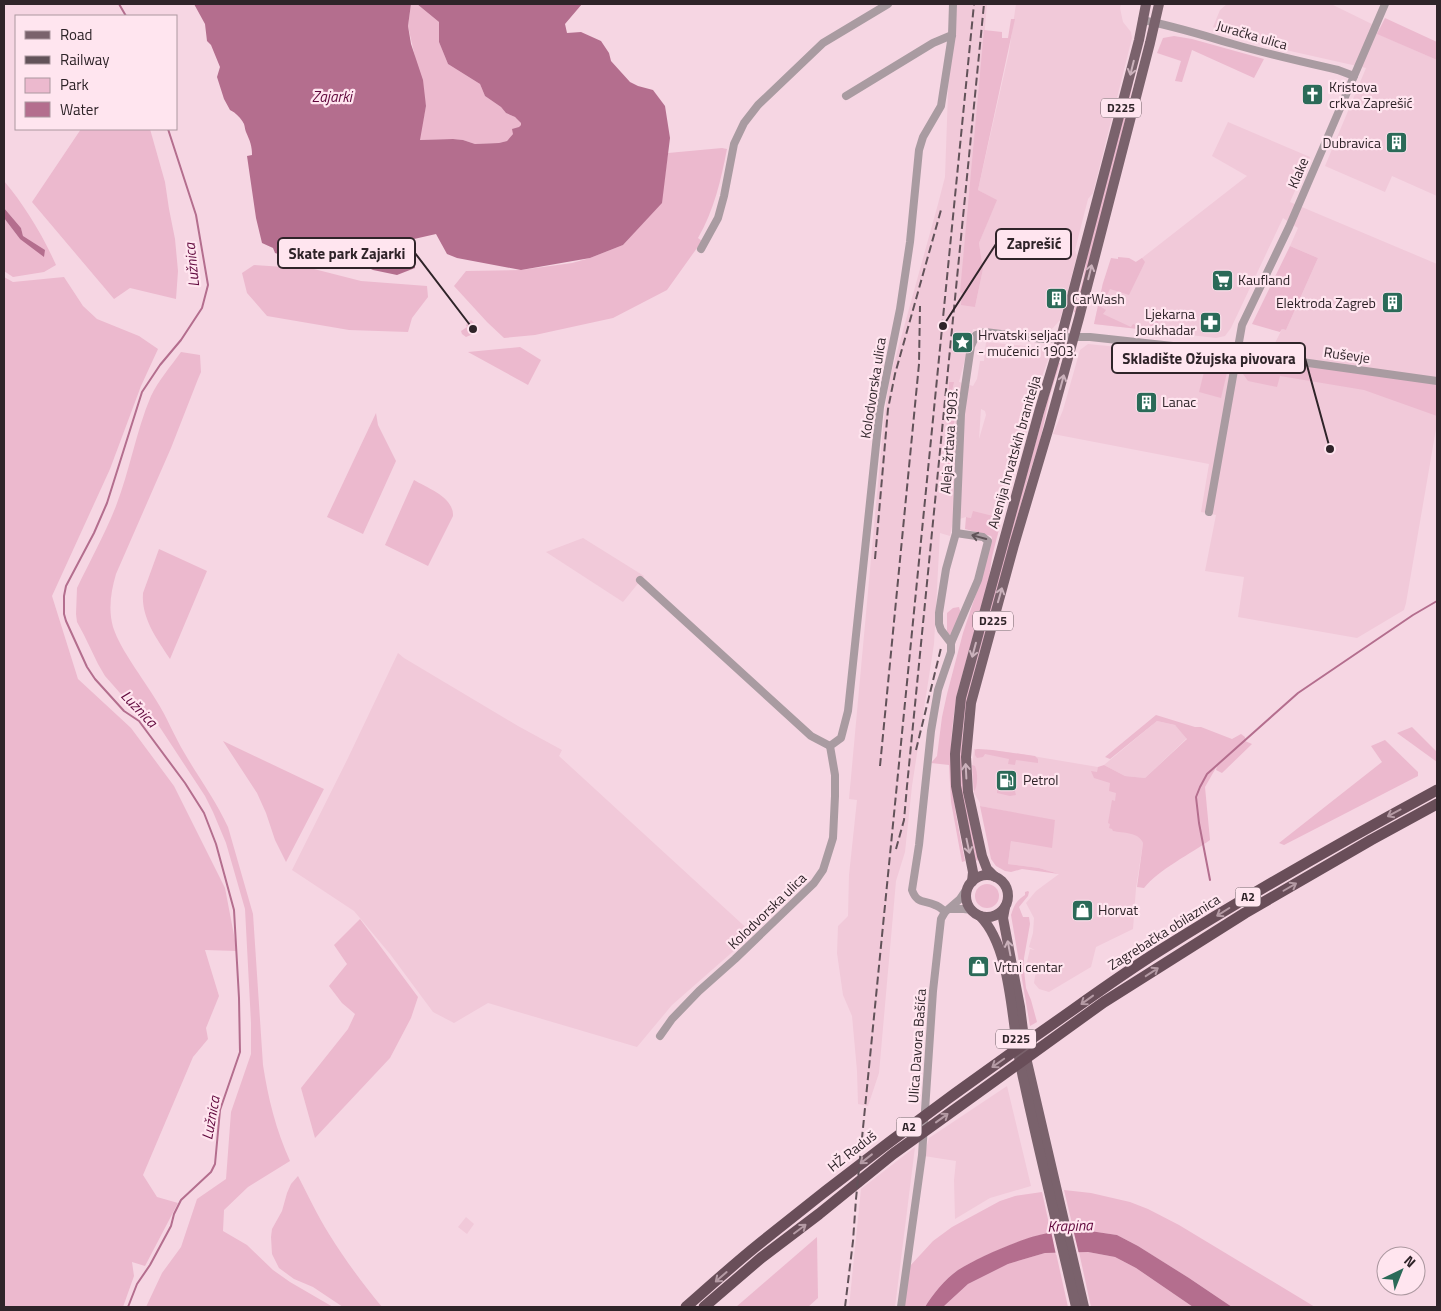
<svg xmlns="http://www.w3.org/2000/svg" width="1441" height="1311" viewBox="0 0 1441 1311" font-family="'Titillium Web',sans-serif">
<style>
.built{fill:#f1c9d9;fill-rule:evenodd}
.green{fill:#ecb9ce}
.water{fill:#b46e8e}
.pier{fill:#f6d6e3}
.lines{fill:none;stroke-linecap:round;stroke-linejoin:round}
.stream{stroke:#b46e8e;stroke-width:2}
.minor{stroke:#a99ba1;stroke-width:8}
.major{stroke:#7a626c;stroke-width:10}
.highway{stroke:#694e59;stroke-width:11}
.rail{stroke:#625259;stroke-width:2;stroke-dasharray:8 4;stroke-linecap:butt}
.oneway{stroke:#cab1bb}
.oneway2{stroke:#605459}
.oneway3{stroke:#b49aa4}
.labels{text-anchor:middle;stroke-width:4.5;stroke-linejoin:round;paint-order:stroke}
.shield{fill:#ffe5ef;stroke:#6d5e64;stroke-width:1}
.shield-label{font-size:12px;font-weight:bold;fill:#2f2429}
.street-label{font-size:14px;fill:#2f2429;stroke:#ffe5ef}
.poi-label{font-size:14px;fill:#2f2429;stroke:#ffe5ef;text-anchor:start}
.water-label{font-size:15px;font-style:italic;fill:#60073c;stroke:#ffe5ef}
.leader{fill:none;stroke:#2f2429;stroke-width:2}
.callout-dot{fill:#2f2429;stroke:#ffe5ef;stroke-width:2}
.callout{fill:#ffe5ef;stroke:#2f2429;stroke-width:2}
.callout-label{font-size:15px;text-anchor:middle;font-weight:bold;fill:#2f2429}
</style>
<rect width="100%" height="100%" fill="#f6d6e3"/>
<g class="built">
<path d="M957,4H987L962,292L975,307L983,269L979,243L996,200L978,190L1009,52L1016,4H1121L1120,8L1123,22L1131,32L1132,38L1093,193L1088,199L1075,250L1077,256L1060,320L1053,328L1045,333L973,329L959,382L973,386L977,379L980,361H984L986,342L1046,348L1049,353L1048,360L1028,415L1026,424L1024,427L997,537L971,531V518L966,517L953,521L950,536L940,533L934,644L912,786L905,852L896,881L879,1073L868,1106L858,1104L857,1071L852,1016L843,995L837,953L838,926L848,916L849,875L857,800L849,799L883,428L889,381L938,204L945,177L949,64L955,25ZM981,409L985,411L986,415L979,439Z"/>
<polygon points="1227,4 1331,4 1380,28 1378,34 1437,60 1437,196 1392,176 1385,192 1325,166 1366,68 1259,44 1239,38 1213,27 1220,10"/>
<polygon points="1228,122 1310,157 1290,202 1437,264 1437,423 1406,603 1404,610 1357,638 1238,617 1244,577 1205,571 1216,515 1201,512 1209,464 1053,434 1063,410 1080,350 1088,344 1187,354 1249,363 1252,362 1266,361 1282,329 1286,330 1318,258 1290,246 1298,228 1283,218 1231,328 1225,336 1216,338 1094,324 1103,283 1142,258 1247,176 1212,156"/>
<polygon points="583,538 644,576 623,602 546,552"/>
<polygon points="398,653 404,658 518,726 562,750 559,756 753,934 672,1005 637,1047 488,1003 454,1023 433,1012 390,954 354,911 292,870 348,758"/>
<polygon points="1157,721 1175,725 1187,738 1145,778 1125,776 1104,765"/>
<polygon points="974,749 992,750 1014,753 1098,767 1121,781 1136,835 1141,838 1143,843 1136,888 1133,929 1096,947 1091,967 1049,992 1039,989 1034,983 1037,964 1027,962 1030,949 1035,950 1029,947 1033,933 1034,918 1026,903 1036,891 1059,874 1039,868 1008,864 1011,841 1054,824 1055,821 980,806 980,803 974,793 972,770"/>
<polygon points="1007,1086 1031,1186 990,1198 955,1219 954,1180 956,1161 924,1156 929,1138"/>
<polygon points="915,1147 895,1307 849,1307 861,1189"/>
<polygon points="466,1217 474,1224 467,1234 458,1227"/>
</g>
<g class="green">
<polygon points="411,4 417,4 439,22 439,42 448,64 480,84 485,96 501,107 506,113 515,117 521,123 521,125 507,141 499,143 475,144 463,140 453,139 419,140 426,106 408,26"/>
<polygon points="1385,18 1437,42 1437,60 1377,34"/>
<polygon points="1011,19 1015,19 978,190 997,200 979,243 983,269 975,307 961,305 962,293 960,292 984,30 1002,32 1002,38 1008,38"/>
<polygon points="1174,36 1192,39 1264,59 1254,78 1192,50 1182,82 1175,81 1181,61 1157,53 1163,38"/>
<polygon points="1131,82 1133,83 1121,138 1077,313 1074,312 1083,280 1088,253"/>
<polygon points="81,129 150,129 165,182 169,209 175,239 178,271 176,299 130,288 114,299 32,202"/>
<path d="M722,148L727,149C721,180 714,210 698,238L702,241L667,290L613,318L535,335L504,338L487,322L454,286L466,271L521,270L572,263L590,258L623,245L661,203L668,153Z"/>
<path d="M4,181C25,206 42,234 56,265L44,272L13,277L4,271V218L20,239L23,236L21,228L4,208Z"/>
<polygon points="1290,246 1318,258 1286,330 1282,329 1280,332 1252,324"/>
<polygon points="1118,257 1129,258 1136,262 1142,258 1145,262 1129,295 1110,289 1101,307 1106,310 1103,314 1131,327 1133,324 1148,330 1155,316 1159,318 1157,331 1094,324 1103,283 1111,258 1118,259"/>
<polygon points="254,265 314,269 361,281 427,286 428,297 412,318 408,332 349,330 267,316 247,293 242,273"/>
<polygon points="4,277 13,282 64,277 83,306 97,319 139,336 158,349 141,386 110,469 52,596 78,679 131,728 174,786 225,888 237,951 205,950 219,996 206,1028 208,1039 193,1057 143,1175 157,1197 178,1203 145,1266 132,1262 134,1276 123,1307 4,1307"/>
<polygon points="471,320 479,328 478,332 466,337 462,334 461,331 467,327 466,325"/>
<polygon points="520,347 541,360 528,385 468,352"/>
<path d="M181,352L200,355L201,372L198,379L171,448L116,574C111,591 108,609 113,627C121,651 143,678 156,700C167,717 174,736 185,754C199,778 216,801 228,827L253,914L263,1065C268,1098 276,1130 290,1161L248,1187L224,1210L223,1231L247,1245L273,1270L290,1282L333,1307H146L162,1273L181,1247L197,1199L226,1179L231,1112L251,1054V1023L245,909L226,843L213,812L205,796L159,726L153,720L134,706L120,693L105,676L98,664L84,635L77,622L76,614L77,588C90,561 105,534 116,506C130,470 136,431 151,396C158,381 171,366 181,352Z"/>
<polygon points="1208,356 1227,359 1229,364 1221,398 1199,392"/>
<polygon points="1261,361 1275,362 1437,383 1437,416 1364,390 1280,376 1277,387 1248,381 1243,374 1246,365 1252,362"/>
<path d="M1058,363H1060L1050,395L1040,441L1029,475L970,687C965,710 962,733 962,757L979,860L974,861L961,796L959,756L964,699Z"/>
<polygon points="949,382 954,382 952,391 957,392 957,396 951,396 951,404 956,404 953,432 953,451 948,492 942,491 949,428"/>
<polygon points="376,413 378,425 396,461 363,534 327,517"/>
<polygon points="1026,424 1028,427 1012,476 1024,427"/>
<path d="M414,480C427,488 454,497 453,516L428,566L385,545Z"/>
<path d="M973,511L993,516L994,512L999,516L1000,525L992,557L989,578L957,694C954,713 951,733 951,753C950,789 958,826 965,861L962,862L951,802L949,765L931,763L937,756L942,717L947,694L963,633L977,591L992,538L991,536L965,529L966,517L971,518Z"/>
<path d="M159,549L207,571L170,659C157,639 141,618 143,593Z"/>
<polygon points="959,607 961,614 952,635 949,634 947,631 947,613 953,608"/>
<path d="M1156,715L1195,727H1201L1232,739L1241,734L1245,737V741L1252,744L1222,773L1216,770L1217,766L1205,787L1210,840C1192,853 1158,870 1144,888L1137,887L1143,843C1139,832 1123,833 1113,831L1112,829L1109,828L1110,824L1108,823L1112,800L1115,801L1116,793L1109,791L1110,783L1094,778L1091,771L1097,772L1098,767L1104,765L1125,776L1145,778L1187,739L1175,725L1157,721L1110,759L1105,757Z"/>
<polygon points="1412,727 1437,752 1437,762 1397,733"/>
<polygon points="1385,740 1418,772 1418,776 1284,845 1279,843 1382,762 1371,746"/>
<polygon points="223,741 324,789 286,862 275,840 266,813 257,793"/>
<polygon points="977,749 992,750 1035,756 1038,759 1038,763 1016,760 1015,765 1008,764 1009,759 985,754 983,757 977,758 975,755 975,750"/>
<path d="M972,765L975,766C978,773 978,785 974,792Z"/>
<polygon points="997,788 1015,791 1016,795 1010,796 997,793"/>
<polygon points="980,806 1055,820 1052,848 1011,841 1008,864 1039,868 1059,874 1022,869 1011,872 1005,871 996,866 991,859"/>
<circle cx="987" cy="896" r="12"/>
<path d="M1028,891L1029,892L1028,896L1019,907L1023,917H1029L1030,924L1024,958V970L1026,988L1031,1000L1037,1022L1030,1026L1011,915C1014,905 1017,900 1025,895V892Z"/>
<polygon points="360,919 418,997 411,1018 390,1058 315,1138 301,1088 348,1029 355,1014 342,1003 329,986 347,964 334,945"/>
<path d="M298,1176C308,1195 317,1215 329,1234C345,1260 363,1284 382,1307H343L313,1287L294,1279L279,1268L272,1254L271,1237L272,1229L282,1211L287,1193L291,1184Z"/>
<polygon points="1064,1190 1091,1193 1130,1202 1148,1209 1179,1225 1315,1307 1232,1307 1189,1278 1138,1246 1117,1235 1090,1231 1074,1232"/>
<path d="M1042,1192L1051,1233C1030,1235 977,1258 958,1270C945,1279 933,1294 925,1307H904L909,1267L933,1241L952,1227L1000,1201L1015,1196Z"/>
<polygon points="817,1237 818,1298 808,1307 736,1307"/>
<polygon points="1079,1252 1088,1252 1115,1257 1136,1268 1193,1307 1091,1307"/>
<polygon points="1045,1253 1056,1253 1068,1307 943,1307 968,1284 1008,1264"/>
</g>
<g class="water">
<path d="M194,4H411L408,26L411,44L423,80L426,106L420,140L453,139L463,140L475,144L499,143L507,141L513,134L512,129L519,127L521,125V123L515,117L506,113L501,107L485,96L480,84L448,64L439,42V22L417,4H582L565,24L567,33L581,32L601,41L609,53L611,61L630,82L638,86L653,90L665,106L670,138L662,203L623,245L590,258L521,270L457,258L447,254L436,234L414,239L415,268L397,275L373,270L337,253L324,244L314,247L303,246L293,252H287L281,255L275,253L273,248L262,243L256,218L247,156L252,155C252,146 250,141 246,132C245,130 245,127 244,124C241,118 236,113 230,110L224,99L217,77L220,67L211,45L207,41L205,24Z"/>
<polygon points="4,208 21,228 23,236 45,250 44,257 20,239 4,218"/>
<path d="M1090,1231L1117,1235L1138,1246L1189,1278L1232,1307H1193L1136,1268L1115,1257L1088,1252L1045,1253L1008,1264L968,1284L943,1307H925C933,1294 945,1279 958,1270C978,1257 1024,1237 1048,1233C1061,1231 1076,1232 1090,1231Z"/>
</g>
<polygon class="pier" points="1073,1229 1079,1254 1056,1255 1051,1231"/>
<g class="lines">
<g class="stream">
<polyline points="119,4 126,16"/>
<polyline points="1210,880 1199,823 1196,797 1200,787 1207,774 1298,693 1413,615 1437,601"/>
<polyline points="128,1307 137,1284 150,1265 171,1226 174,1214 181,1200 211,1172 215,1164 220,1110 240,1052 239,998 234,910 216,844 204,813 185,783 139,721 124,711 95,679 87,667 66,621 64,614 64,596 66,586 94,533 107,503 142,392 160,365 181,340 202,308 208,285 196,215 168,129"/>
</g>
<g class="minor">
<path d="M1142,20C1174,26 1202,35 1233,44C1267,54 1303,62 1338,70L1354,76"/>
<polyline points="846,96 933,43 952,35"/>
<polyline points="701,249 718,218 724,196 734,144 744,123 758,105 823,43 888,4"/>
<polyline points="1209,512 1242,325 1289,227 1385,4"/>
<polyline points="640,580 811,736 830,746"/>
<polyline points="951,643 941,630 939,624 939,613 946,569 956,533 961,414 971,346 976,335 985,332 1042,339 1074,337 1090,337 1237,353 1437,381"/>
<polyline points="950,909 964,909 972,910"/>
<path d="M945,912C942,909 939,906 935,905C924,900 917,904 912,890L919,845L931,731L938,690L951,652V643L978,580L988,541L983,537L956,533"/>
<polyline points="660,1036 672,1019 699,991 735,959 814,883 823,870 833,838 835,796 835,775 830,746 841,738 848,711 880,407 900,309 910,242 919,150 923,137 941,106 952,35 953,4"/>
<polyline points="901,1307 922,1155 933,991 941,919 945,912 960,899 968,887"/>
</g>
<g class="major">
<circle cx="987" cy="896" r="21"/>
<polyline points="995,877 987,869 982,856 968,792 966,757 971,703 1014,545 1049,427 1079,318 1150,43 1159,4"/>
<polyline points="972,882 973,872 956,786 955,754 961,698 1039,412 1061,338 1139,40 1146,4"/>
<polyline points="1005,907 1003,918 1020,1007 1027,1062 1084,1307"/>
<path d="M980,916C1008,944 1011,1007 1017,1045C1019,1057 1021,1070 1024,1082C1040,1157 1059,1232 1076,1307"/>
</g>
<g class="highway">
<path d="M686,1307C710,1286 734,1264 759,1244C848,1172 940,1103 1034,1037C1076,1008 1116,978 1159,951C1250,894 1343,841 1437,790"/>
<polyline points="704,1307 761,1258 819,1214 893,1154 1104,1002 1245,913 1371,840 1437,804"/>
</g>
<g class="rail">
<polyline points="875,559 888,409 895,374 941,210"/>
<polyline points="916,750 941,648"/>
<polyline points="880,766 919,364 920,306"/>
<polyline points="896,849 904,820 907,786 984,4"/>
<polyline points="845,1307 853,1241 856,1199 974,4"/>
</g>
</g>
<defs><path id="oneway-shaft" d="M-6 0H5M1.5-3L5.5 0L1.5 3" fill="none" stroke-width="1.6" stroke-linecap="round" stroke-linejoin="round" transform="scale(1.25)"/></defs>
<g class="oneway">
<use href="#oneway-shaft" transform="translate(1132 68) rotate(104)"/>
<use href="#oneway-shaft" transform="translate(1090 272) rotate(-76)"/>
<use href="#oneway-shaft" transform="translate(1062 382) rotate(-75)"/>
<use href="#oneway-shaft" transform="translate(1000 595) rotate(-74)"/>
<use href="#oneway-shaft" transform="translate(974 650) rotate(105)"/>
<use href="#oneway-shaft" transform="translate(966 771) rotate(-93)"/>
<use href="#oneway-shaft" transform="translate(968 846) rotate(78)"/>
<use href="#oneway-shaft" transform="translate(1009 948) rotate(-101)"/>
</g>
<use class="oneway2" href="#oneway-shaft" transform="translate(979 537) rotate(-165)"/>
<g class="oneway3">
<use href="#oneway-shaft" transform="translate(1394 813) rotate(152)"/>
<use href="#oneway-shaft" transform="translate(1290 887) rotate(-30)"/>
<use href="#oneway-shaft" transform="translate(1223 912) rotate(148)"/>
<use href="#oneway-shaft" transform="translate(1152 972) rotate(-33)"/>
<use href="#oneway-shaft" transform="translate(1087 1000) rotate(144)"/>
<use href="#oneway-shaft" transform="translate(998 1063) rotate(145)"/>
<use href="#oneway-shaft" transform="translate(942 1118) rotate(-36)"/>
<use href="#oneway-shaft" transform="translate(866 1159) rotate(142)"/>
<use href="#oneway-shaft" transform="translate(800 1229) rotate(-37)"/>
<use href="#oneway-shaft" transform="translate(721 1277) rotate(139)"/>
</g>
<defs>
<symbol id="church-square" viewBox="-11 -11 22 22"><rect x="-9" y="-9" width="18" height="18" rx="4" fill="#2b6a58" stroke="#ffe5ef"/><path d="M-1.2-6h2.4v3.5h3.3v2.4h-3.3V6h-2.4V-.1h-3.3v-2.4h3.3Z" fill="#fff"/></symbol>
<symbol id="building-square" viewBox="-11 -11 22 22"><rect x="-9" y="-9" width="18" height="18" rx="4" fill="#2b6a58" stroke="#ffe5ef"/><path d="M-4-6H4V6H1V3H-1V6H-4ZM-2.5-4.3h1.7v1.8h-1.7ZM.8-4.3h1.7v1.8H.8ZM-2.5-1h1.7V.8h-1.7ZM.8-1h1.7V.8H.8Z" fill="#fff"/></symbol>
<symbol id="supermarket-square" viewBox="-11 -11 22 22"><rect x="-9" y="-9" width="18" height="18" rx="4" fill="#2b6a58" stroke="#ffe5ef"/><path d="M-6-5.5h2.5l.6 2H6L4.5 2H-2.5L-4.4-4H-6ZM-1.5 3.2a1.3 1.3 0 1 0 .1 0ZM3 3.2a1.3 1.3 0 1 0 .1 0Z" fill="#fff"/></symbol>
<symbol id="pharmacy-square" viewBox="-11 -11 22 22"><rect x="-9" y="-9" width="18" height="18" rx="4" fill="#2b6a58" stroke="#ffe5ef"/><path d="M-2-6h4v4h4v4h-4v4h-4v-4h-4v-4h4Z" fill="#fff"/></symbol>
<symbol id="sight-square" viewBox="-11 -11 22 22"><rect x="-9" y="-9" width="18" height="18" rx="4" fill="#2b6a58" stroke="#ffe5ef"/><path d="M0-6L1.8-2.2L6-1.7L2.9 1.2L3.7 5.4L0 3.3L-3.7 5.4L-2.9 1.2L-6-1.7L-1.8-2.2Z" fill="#fff"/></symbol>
<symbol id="fuel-square" viewBox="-11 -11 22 22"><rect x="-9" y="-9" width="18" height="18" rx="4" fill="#2b6a58" stroke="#ffe5ef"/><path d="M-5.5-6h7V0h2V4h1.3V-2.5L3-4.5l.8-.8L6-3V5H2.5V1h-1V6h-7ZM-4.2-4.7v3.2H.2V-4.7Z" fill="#fff"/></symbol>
<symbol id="shop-square" viewBox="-11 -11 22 22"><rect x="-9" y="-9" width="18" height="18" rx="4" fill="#2b6a58" stroke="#ffe5ef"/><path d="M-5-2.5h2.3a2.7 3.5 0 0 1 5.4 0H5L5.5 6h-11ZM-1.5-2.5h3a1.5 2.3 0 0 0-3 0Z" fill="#fff"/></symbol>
</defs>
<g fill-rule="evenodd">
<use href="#church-square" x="1300" y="82" width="25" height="25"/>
<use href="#building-square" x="1384" y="130" width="25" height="25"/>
<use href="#supermarket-square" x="1210" y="268" width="25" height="25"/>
<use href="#building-square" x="1044" y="286" width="25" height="25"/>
<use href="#building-square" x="1380" y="290" width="25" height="25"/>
<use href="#pharmacy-square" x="1198" y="310" width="25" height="25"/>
<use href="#sight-square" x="950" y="330" width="25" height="25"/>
<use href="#building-square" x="1134" y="390" width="25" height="25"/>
<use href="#fuel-square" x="994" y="768" width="25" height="25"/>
<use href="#shop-square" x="1070" y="898" width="25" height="25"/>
<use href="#shop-square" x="966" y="954" width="25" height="25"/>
</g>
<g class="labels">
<g class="shield">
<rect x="1101" y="98.5" width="40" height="19" rx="4"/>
<rect x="973" y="611.5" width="40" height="19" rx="4"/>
<rect x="1235.5" y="887.5" width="25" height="19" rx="4"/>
<rect x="996" y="1029.5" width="40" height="19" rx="4"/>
<rect x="896.5" y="1117.5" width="25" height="19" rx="4"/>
</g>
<g class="shield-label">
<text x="1121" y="112">D225</text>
<text x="993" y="625">D225</text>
<text x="1248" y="901">A2</text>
<text x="1016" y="1043">D225</text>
<text x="909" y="1131">A2</text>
</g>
<g class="street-label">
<text transform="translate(1252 35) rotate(16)" y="5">Juračka ulica</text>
<text transform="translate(1298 173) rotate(-67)" y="5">Klake</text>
<text transform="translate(1347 355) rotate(8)" y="5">Ruševje</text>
<text transform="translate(873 388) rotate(-81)" y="5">Kolodvorska ulica</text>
<text transform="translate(949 441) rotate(-86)" y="5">Aleja žrtava 1903.</text>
<text transform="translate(1014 452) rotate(-74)" y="5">Avenija hrvatskih branitelja</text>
<text transform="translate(767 911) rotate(-44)" y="5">Kolodvorska ulica</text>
<text transform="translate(1164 932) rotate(-32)" y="5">Zagrebačka obilaznica</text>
<text transform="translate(917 1046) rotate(-86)" y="5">Ulica Davora Bašića</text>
<text transform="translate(852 1151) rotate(-38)" y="5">HŽ Raduš</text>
</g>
<g class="poi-label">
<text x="1329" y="92">Kristova<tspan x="1329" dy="16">crkva Zaprešić</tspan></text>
<text x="1381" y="148" text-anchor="end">Dubravica</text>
<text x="1238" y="285">Kaufland</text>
<text x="1072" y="304">CarWash</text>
<text x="1376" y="308" text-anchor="end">Elektroda Zagreb</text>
<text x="1195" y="319" text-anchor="end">Ljekarna<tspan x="1195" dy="16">Joukhadar</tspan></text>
<text x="978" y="340">Hrvatski seljaci<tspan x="978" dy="16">- mučenici 1903.</tspan></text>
<text x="1162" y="407">Lanac</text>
<text x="1023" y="785">Petrol</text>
<text x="1098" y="915">Horvat</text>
<text x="994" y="972">Vrtni centar</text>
</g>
<g class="water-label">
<text x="332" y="102">Zajarki</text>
<text transform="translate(192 265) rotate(-96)" y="5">Lužnica</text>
<text transform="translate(139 709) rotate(46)" y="5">Lužnica</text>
<text transform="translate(211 1118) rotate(-80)" y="5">Lužnica</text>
<text transform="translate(1070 1226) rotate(-2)" y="5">Krapina</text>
</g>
</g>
<path class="leader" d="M943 326L996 244M473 329L415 253M1330 449L1305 358"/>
<g class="callout-dot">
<circle cx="943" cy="326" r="5"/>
<circle cx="473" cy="329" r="5"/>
<circle cx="1330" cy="449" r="5"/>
</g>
<g class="callout">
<rect x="996" y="229" width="75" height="30" rx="5"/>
<rect x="278" y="238" width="137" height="30" rx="5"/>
<rect x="1112" y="343" width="193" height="30" rx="5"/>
</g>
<g class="callout-label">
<text x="1034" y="249">Zaprešić</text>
<text x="347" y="259">Skate park Zajarki</text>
<text x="1209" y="364">Skladište Ožujska pivovara</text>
</g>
<rect width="1441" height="1311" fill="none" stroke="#2f2429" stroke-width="10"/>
<rect x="15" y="15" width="162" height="115" fill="#ffe5ef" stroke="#ac98a0"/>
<rect x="25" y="31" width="25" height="8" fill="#7a626c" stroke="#ac98a0"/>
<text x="60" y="40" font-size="15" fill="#2f2429">Road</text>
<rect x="25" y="56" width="25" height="8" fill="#625259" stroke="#ac98a0"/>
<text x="60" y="65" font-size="15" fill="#2f2429">Railway</text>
<rect x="25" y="78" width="25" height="15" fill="#ecb9ce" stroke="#ac98a0"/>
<text x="60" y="90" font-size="15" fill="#2f2429">Park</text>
<rect x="25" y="102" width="25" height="15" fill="#b46e8e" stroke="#ac98a0"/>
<text x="60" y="115" font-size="15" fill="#2f2429">Water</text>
<g transform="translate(1401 1271) rotate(43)"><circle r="24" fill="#ffe5ef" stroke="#ac98a0"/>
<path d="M0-4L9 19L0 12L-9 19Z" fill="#2b6a58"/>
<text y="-8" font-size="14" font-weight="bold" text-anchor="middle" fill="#2f2429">N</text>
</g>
</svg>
